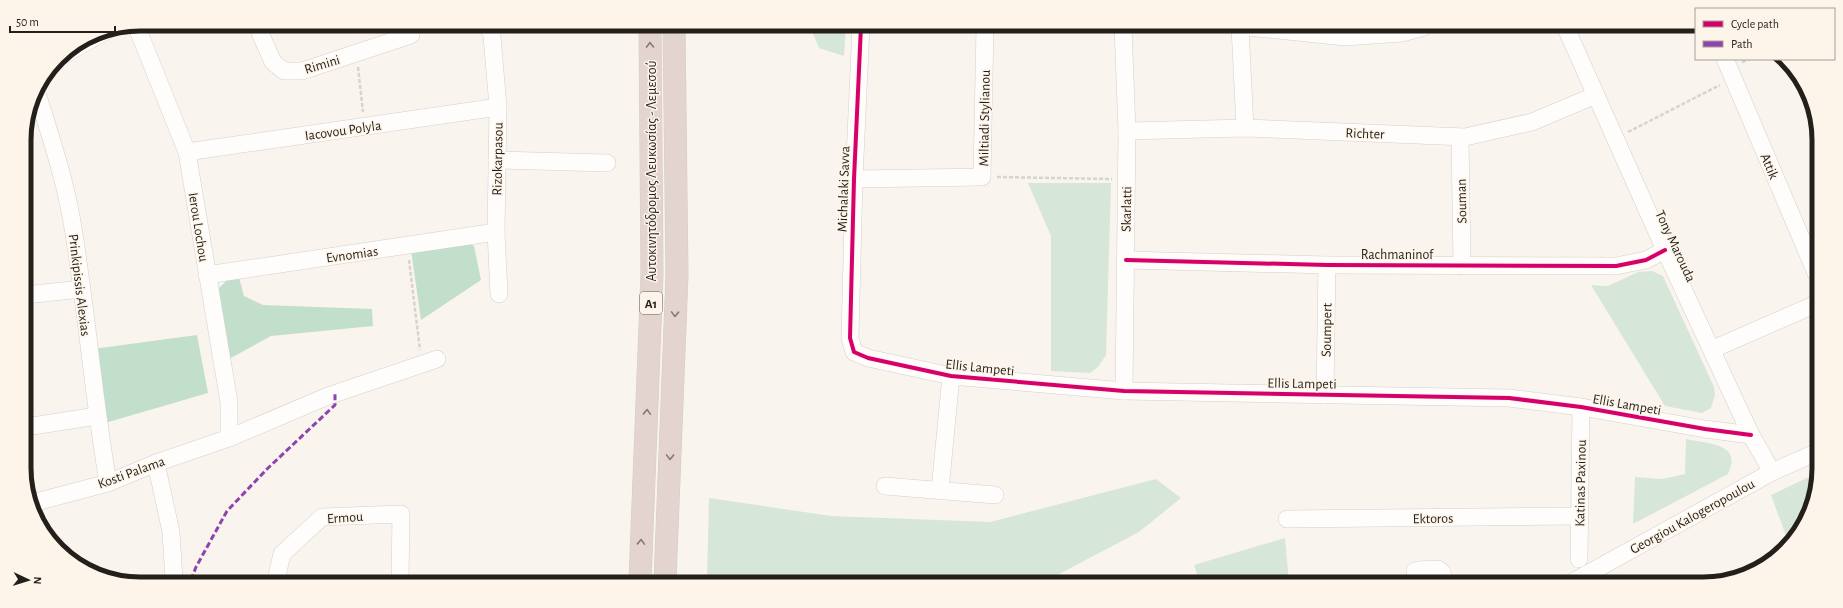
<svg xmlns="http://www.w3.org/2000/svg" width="1843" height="608" viewBox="0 0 1843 608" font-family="'Alegreya Sans',sans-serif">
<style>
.green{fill:#d6e7d9}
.forest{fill:#c2dfcb}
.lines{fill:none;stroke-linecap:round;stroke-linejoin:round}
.minor-casing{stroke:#d4cfca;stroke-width:18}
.highway-casing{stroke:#d1cecb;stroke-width:23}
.path{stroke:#d5d4d2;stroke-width:2.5;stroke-dasharray:4 2;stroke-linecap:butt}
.minor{stroke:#fefdfc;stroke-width:17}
.highway{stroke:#e4d4cf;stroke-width:22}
.quiet{stroke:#8e44ad;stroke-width:3;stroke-dasharray:6 3;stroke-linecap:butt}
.cycleway-casing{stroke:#fef5ea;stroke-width:6}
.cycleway{stroke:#d6006c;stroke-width:4}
.oneway{stroke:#847a74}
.labels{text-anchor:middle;stroke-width:3;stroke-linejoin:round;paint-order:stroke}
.shield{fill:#fef5ea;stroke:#655f58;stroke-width:1}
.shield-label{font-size:13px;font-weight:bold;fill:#231f1a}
.street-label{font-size:14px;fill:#231f1a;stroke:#fef5ea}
.rim{fill:none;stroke:#231f1a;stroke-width:5}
</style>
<rect width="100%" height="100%" fill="#faf4ee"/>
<g class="green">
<polygon points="810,26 846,26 844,56 819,48"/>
<polygon points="1028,183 1111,183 1106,355 1098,367 1090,373 1051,371 1051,236"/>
<polygon points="1652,271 1663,276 1714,387 1715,395 1711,408 1702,413 1665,406 1591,285 1608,286 1638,272"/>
<path d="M1686,439C1708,444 1743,443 1728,474L1633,524L1635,477L1662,479L1685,474Z"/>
<polygon points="1815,474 1815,498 1799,533 1789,544 1771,495"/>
<polygon points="1156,479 1181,498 1139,532 1044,582 707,581 709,498 831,516 990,522"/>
<polygon points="1285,538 1289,583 1200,583 1194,565"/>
</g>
<g class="forest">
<polygon points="466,242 474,246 481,280 421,320 411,250"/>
<polygon points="238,274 244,296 263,305 372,309 373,326 271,336 229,359 218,289 228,279"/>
<polygon points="197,335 208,393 105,423 93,349"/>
</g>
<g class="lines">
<defs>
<g id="minor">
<polyline points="256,24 273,62 284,71 302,71 411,35"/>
<polyline points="136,25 187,152 229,402 229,438"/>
<polyline points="488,25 492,36 498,107 496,232 499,294"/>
<polyline points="861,26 854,179 850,338 854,352 868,358 951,376 1124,391 1509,398 1581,407 1705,429 1751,435"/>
<polyline points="1123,26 1127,131 1124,391"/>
<polyline points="1240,27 1245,128"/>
<polyline points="1248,27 1345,37 1402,33 1424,27"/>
<polyline points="1566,28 1665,250 1751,435 1772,472"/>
<polyline points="58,58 106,31"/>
<polyline points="1725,59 1816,273"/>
<path d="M36,90C51,138 67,185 74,234C87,317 94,400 108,483"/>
<polyline points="1127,131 1245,128 1465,137 1532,122 1596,95"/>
<polyline points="1460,137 1462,266"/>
<polyline points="187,152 498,107"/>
<polyline points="497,160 607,163"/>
<polyline points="854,179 982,177 985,26"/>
<polyline points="1126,260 1327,265 1616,266 1646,260 1665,250"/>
<polyline points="207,275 496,232"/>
<polyline points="25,295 81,289"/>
<polyline points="1713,349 1816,304"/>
<polyline points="1325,395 1327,265"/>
<polyline points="26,427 97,416"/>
<polyline points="156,463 171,532 174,580"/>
<polyline points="885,486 995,495"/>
<polyline points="940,490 951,376"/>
<polyline points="32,503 108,483 156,463 229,438 328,396 437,359"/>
<polyline points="1287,519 1580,516"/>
<polyline points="1579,559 1581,407"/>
<polyline points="276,580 282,554 322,517 401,514 400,581"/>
<polyline points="1416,583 1415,571 1418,570 1438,569 1442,572 1444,583"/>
<polyline points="1571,583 1772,472 1815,453"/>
</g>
<g id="highway">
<polyline points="640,581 652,274 650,25"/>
<polyline points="665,581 677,275 674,25"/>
</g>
</defs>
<use href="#minor" class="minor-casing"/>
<use href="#highway" class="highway-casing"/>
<g class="path">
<polyline points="1742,62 1750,59"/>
<polyline points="358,67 363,112"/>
<polyline points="1628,132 1720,85"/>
<polyline points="997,177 1112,179"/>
<polyline points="409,260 420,350"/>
</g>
<use href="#minor" class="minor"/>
<use href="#highway" class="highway"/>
<polyline class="quiet" points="191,580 196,567 227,511 267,469 335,405 335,393"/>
<defs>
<g id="cycleway">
<polyline points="861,26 854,179 850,338 854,352 868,358 951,376 1124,391 1509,398 1581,407 1705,429 1751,435"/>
<polyline points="1126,260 1327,265 1616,266 1646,260 1665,250"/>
</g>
</defs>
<use href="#cycleway" class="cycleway-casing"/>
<use href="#cycleway" class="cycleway"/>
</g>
<defs><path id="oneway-chevron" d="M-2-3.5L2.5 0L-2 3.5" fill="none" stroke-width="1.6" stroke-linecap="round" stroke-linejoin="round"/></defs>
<g class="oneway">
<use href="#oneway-chevron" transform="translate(650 45) rotate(-91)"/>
<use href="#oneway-chevron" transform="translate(675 314) rotate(92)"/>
<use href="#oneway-chevron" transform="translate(647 412) rotate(-88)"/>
<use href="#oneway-chevron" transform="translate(670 457) rotate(92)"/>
<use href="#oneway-chevron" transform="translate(641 542) rotate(-88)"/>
</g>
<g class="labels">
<rect class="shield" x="640" y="292" width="22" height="22" rx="3"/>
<g class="shield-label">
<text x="651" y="308">A1</text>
</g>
<g class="street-label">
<text transform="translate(322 64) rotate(-17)" y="5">Rimini</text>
<text transform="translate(984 118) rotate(-89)" y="5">Miltiadi Stylianou</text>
<text transform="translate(343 130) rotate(-8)" y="5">Iacovou Polyla</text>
<text transform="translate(1365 133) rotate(2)" y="5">Richter</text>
<text transform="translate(497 159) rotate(-89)" y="5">Rizokarpasou</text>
<text transform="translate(1770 166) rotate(67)" y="5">Attik</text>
<text transform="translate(651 171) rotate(-90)" y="5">Αυτοκινητόδρομος Λευκωσίας - Λεμεσού</text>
<text transform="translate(843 189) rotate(-88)" y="5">Michalaki Savva</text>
<text transform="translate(1461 201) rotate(-91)" y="5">Souman</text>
<text transform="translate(1126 209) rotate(-89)" y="5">Skarlatti</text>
<text transform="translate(199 227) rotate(81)" y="5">Ierou Lochou</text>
<text transform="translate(1676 246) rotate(65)" y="5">Tony Marouda</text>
<text transform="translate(352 254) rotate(-8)" y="5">Evnomias</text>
<text x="1397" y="259">Rachmaninof</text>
<text transform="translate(80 285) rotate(83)" y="5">Prinkipissis Alexias</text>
<text transform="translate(1326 330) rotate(-89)" y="5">Soumpert</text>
<text transform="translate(980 367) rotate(6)" y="5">Ellis Lampeti</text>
<text transform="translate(1302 383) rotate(1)" y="5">Ellis Lampeti</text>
<text transform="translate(1627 404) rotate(10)" y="5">Ellis Lampeti</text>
<text transform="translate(131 472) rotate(-20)" y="5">Kosti Palama</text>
<text transform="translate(1580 483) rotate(-89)" y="5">Katinas Paxinou</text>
<text transform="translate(1692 516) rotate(-29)" y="5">Georgiou Kalogeropoulou</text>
<text transform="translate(345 517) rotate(-4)" y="5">Ermou</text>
<text transform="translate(1433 518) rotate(-1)" y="5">Ektoros</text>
</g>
</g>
<path d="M0 0H1843V608H0ZM140 31H1703A109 109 0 0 1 1812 140V468A109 109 0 0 1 1703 577H140A109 109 0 0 1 31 468V140A109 109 0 0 1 140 31Z" fill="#fef5ea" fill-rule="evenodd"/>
<path class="rim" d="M140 31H1703A109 109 0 0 1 1812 140V468A109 109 0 0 1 1703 577H140A109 109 0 0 1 31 468V140A109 109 0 0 1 140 31Z"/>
<rect x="1695" y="8" width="140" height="52" fill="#fef5ea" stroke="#a69f97"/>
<rect x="1703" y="21" width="20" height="6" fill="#d6006c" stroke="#a69f97"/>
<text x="1731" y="28" font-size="12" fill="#231f1a">Cycle path</text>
<rect x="1703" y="41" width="20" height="6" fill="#8e44ad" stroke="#a69f97"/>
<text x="1731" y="48" font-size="12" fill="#231f1a">Path</text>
<g transform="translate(28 580) rotate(94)" stroke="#fef5ea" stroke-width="3" paint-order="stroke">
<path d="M0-3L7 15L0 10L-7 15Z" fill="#231f1a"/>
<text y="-6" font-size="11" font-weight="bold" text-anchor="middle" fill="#231f1a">N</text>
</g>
<path d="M10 26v6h105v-6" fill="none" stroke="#231f1a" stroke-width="2"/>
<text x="16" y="26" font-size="12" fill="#231f1a" stroke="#fef5ea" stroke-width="3" paint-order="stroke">50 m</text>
</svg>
